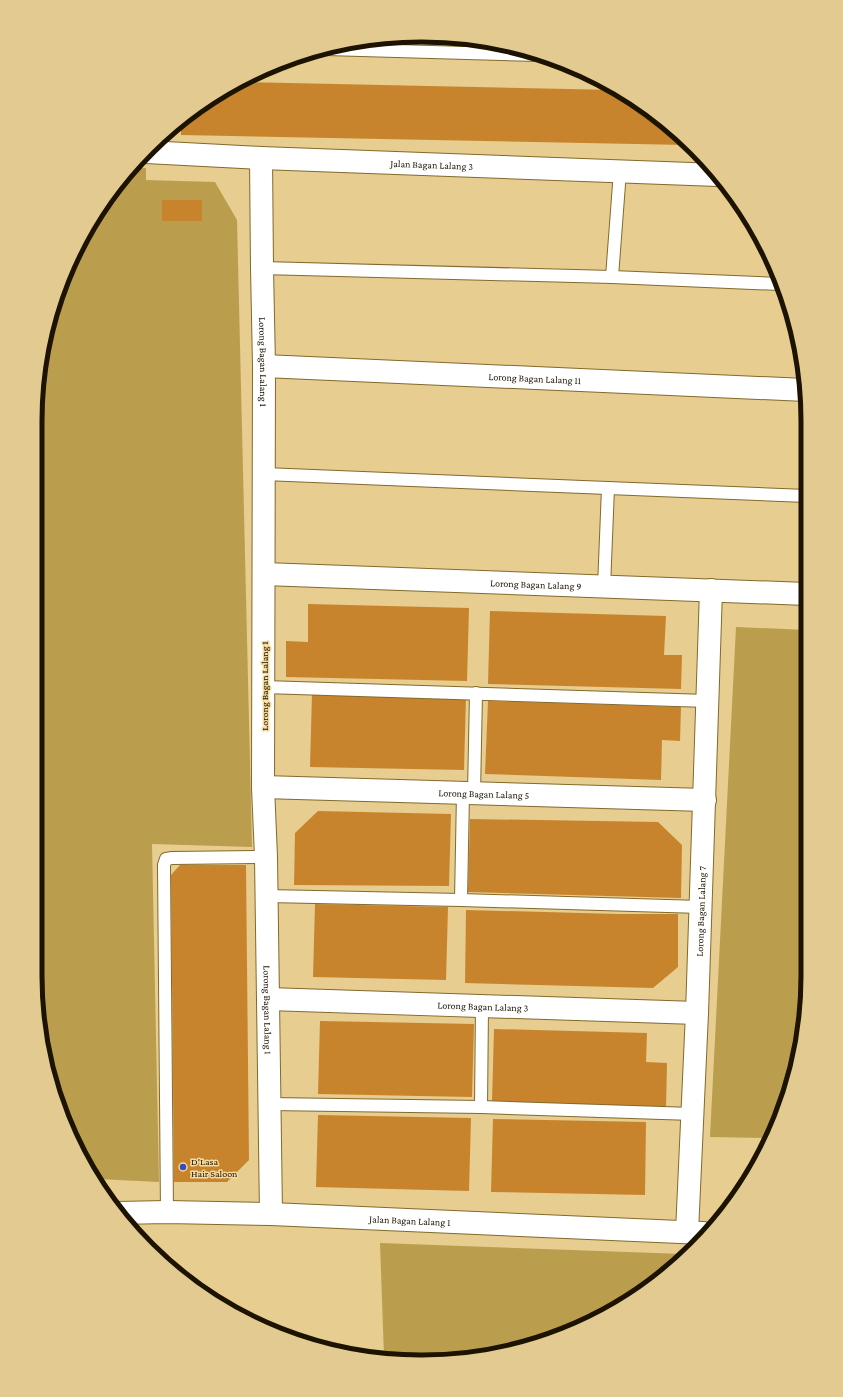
<svg xmlns="http://www.w3.org/2000/svg" width="843" height="1397" viewBox="0 0 843 1397" font-family="'Crimson Pro',serif">
<style>
.green{fill:#bb9d4e}
.building{fill:#c8842d}
.lines{fill:none;stroke-linecap:round;stroke-linejoin:round}
.lane-casing{stroke:#826a2d;stroke-width:14}
.street-casing{stroke:#826a2d;stroke-width:24}
.secondary-casing{stroke:#826a2d;stroke-width:24}
.lane{stroke:#fff;stroke-width:12}
.street{stroke:#fff;stroke-width:22}
.secondary{stroke:#fff;stroke-width:22}
.poi-dot{fill:#314cbd;stroke:#f4da9c;stroke-width:1.5}
.labels{text-anchor:middle;stroke-width:3;stroke-linejoin:round;paint-order:stroke}
.street-label{font-size:10px;fill:#1c1300;stroke:#f4da9c}
.poi-label{font-size:10px;fill:#1c1300;stroke:#f4da9c;text-anchor:start}
.rim{fill:none;stroke:#1c1300;stroke-width:5}
</style>
<rect width="100%" height="100%" fill="#e7cd8f"/>
<g class="green">
<polygon points="132,168 146,168 146,180 215,182 237,220 252,847 152,844 159,1182 98,1179 55,1100 35,975 36,396 56,297 100,207"/>
<polygon points="736,627 807,630 807,1001 787,1100 768,1138 710,1137"/>
<polygon points="380,1243 683,1254 657,1282 546,1342 421,1362 384,1356"/>
</g>
<g class="building">
<polygon points="241,82 616,90 636,100 687,145 181,135 181,121 207,100"/>
<rect x="162" y="200" width="40" height="21"/>
<polygon points="308,604 469,608 467,681 286,677 286,641 308,642"/>
<polygon points="490,611 666,616 664,655 682,655 681,689 488,684"/>
<polygon points="312,694 466,697 464,770 310,767"/>
<polygon points="488,701 681,707 680,741 662,740 661,780 485,774"/>
<polygon points="318,811 451,814 449,886 294,885 295,833"/>
<polygon points="470,819 658,822 682,845 681,898 468,892"/>
<polygon points="180,865 246,865 249,1160 227,1182 174,1182 171,875"/>
<polygon points="315,904 448,907 446,980 313,977"/>
<polygon points="466,910 619,914 678,914 678,967 653,988 465,983"/>
<polygon points="320,1021 474,1024 472,1097 318,1094"/>
<polygon points="494,1029 647,1033 646,1062 667,1063 666,1107 492,1102"/>
<polygon points="318,1115 471,1118 469,1191 316,1187"/>
<polygon points="493,1119 646,1122 645,1195 491,1192"/>
<polygon points="318,1340 319,1345 302,1342"/>
</g>
<g class="lines">
<defs>
<g id="lane">
<polyline points="326,49 539,55"/>
<polyline points="262,268 612,277 779,284"/>
<polyline points="612,277 620,171"/>
<polyline points="264,474 807,496"/>
<polyline points="604,587 608,488"/>
<polyline points="264,687 708,701"/>
<polyline points="474,793 476,693"/>
<polyline points="267,896 461,900 701,907"/>
<polyline points="461,900 463,793"/>
<polyline points="269,1104 481,1107 693,1114"/>
<polyline points="481,1107 482,1007"/>
<polyline points="167,1212 164,865 166,859 172,858 266,857"/>
</g>
<g id="street">
<path id="s1" d="M146,152L261,158L718,175"/>
<path id="s2" d="M261,158L262,268L264,366L263,787L266,857L271,1214"/>
<path id="s3" d="M264,366L806,390"/>
<path id="s4" d="M264,574L807,594"/>
<path id="s5" d="M263,787L705,800"/>
<path id="s6" d="M268,999L697,1013"/>
<path id="s7" d="M687,1232L697,1013L711,590"/>
</g>
<g id="secondary">
<path id="s8" d="M117,1213L167,1212L271,1214L703,1233"/>
</g>
</defs>
<use href="#lane" class="lane-casing"/>
<use href="#street" class="street-casing"/>
<use href="#secondary" class="secondary-casing"/>
<use href="#lane" class="lane"/>
<use href="#street" class="street"/>
<use href="#secondary" class="secondary"/>
</g>
<circle class="poi-dot" cx="183" cy="1167" r="4"/>
<g class="labels">
<g class="street-label">
<text dy="4" stroke="none"><textPath href="#s1" startOffset="286">Jalan Bagan Lalang 3</textPath></text>
<text dy="4" stroke="none"><textPath href="#s2" startOffset="204">Lorong Bagan Lalang 1</textPath></text>
<text dy="4" stroke="none"><textPath href="#s3" startOffset="271">Lorong Bagan Lalang 11</textPath></text>
<text dy="4" stroke="none"><textPath href="#s4" startOffset="272">Lorong Bagan Lalang 9</textPath></text>
<text transform="translate(264 686) rotate(-90)" y="4">Lorong Bagan Lalang 1</text>
<text dy="4" stroke="none"><textPath href="#s5" startOffset="221">Lorong Bagan Lalang 5</textPath></text>
<text dy="4" stroke="none"><textPath href="#s7" startOffset="321">Lorong Bagan Lalang 7</textPath></text>
<text dy="4" stroke="none"><textPath href="#s6" startOffset="215">Lorong Bagan Lalang 3</textPath></text>
<text dy="4" stroke="none"><textPath href="#s2" startOffset="852">Lorong Bagan Lalang 1</textPath></text>
<text dy="4" stroke="none"><textPath href="#s8" startOffset="293">Jalan Bagan Lalang 1</textPath></text>
</g>
<g class="poi-label">
<text x="191" y="1165">D'Lasa<tspan x="191" dy="12">Hair Saloon</tspan></text>
</g>
</g>
<path d="M0 0H843V1397H0ZM421 42H422A379 379 0 0 1 801 421V976A379 379 0 0 1 422 1355H421A379 379 0 0 1 42 976V421A379 379 0 0 1 421 42Z" fill="#e3ca90" fill-rule="evenodd"/>
<path class="rim" d="M421 42H422A379 379 0 0 1 801 421V976A379 379 0 0 1 422 1355H421A379 379 0 0 1 42 976V421A379 379 0 0 1 421 42Z"/>
</svg>
